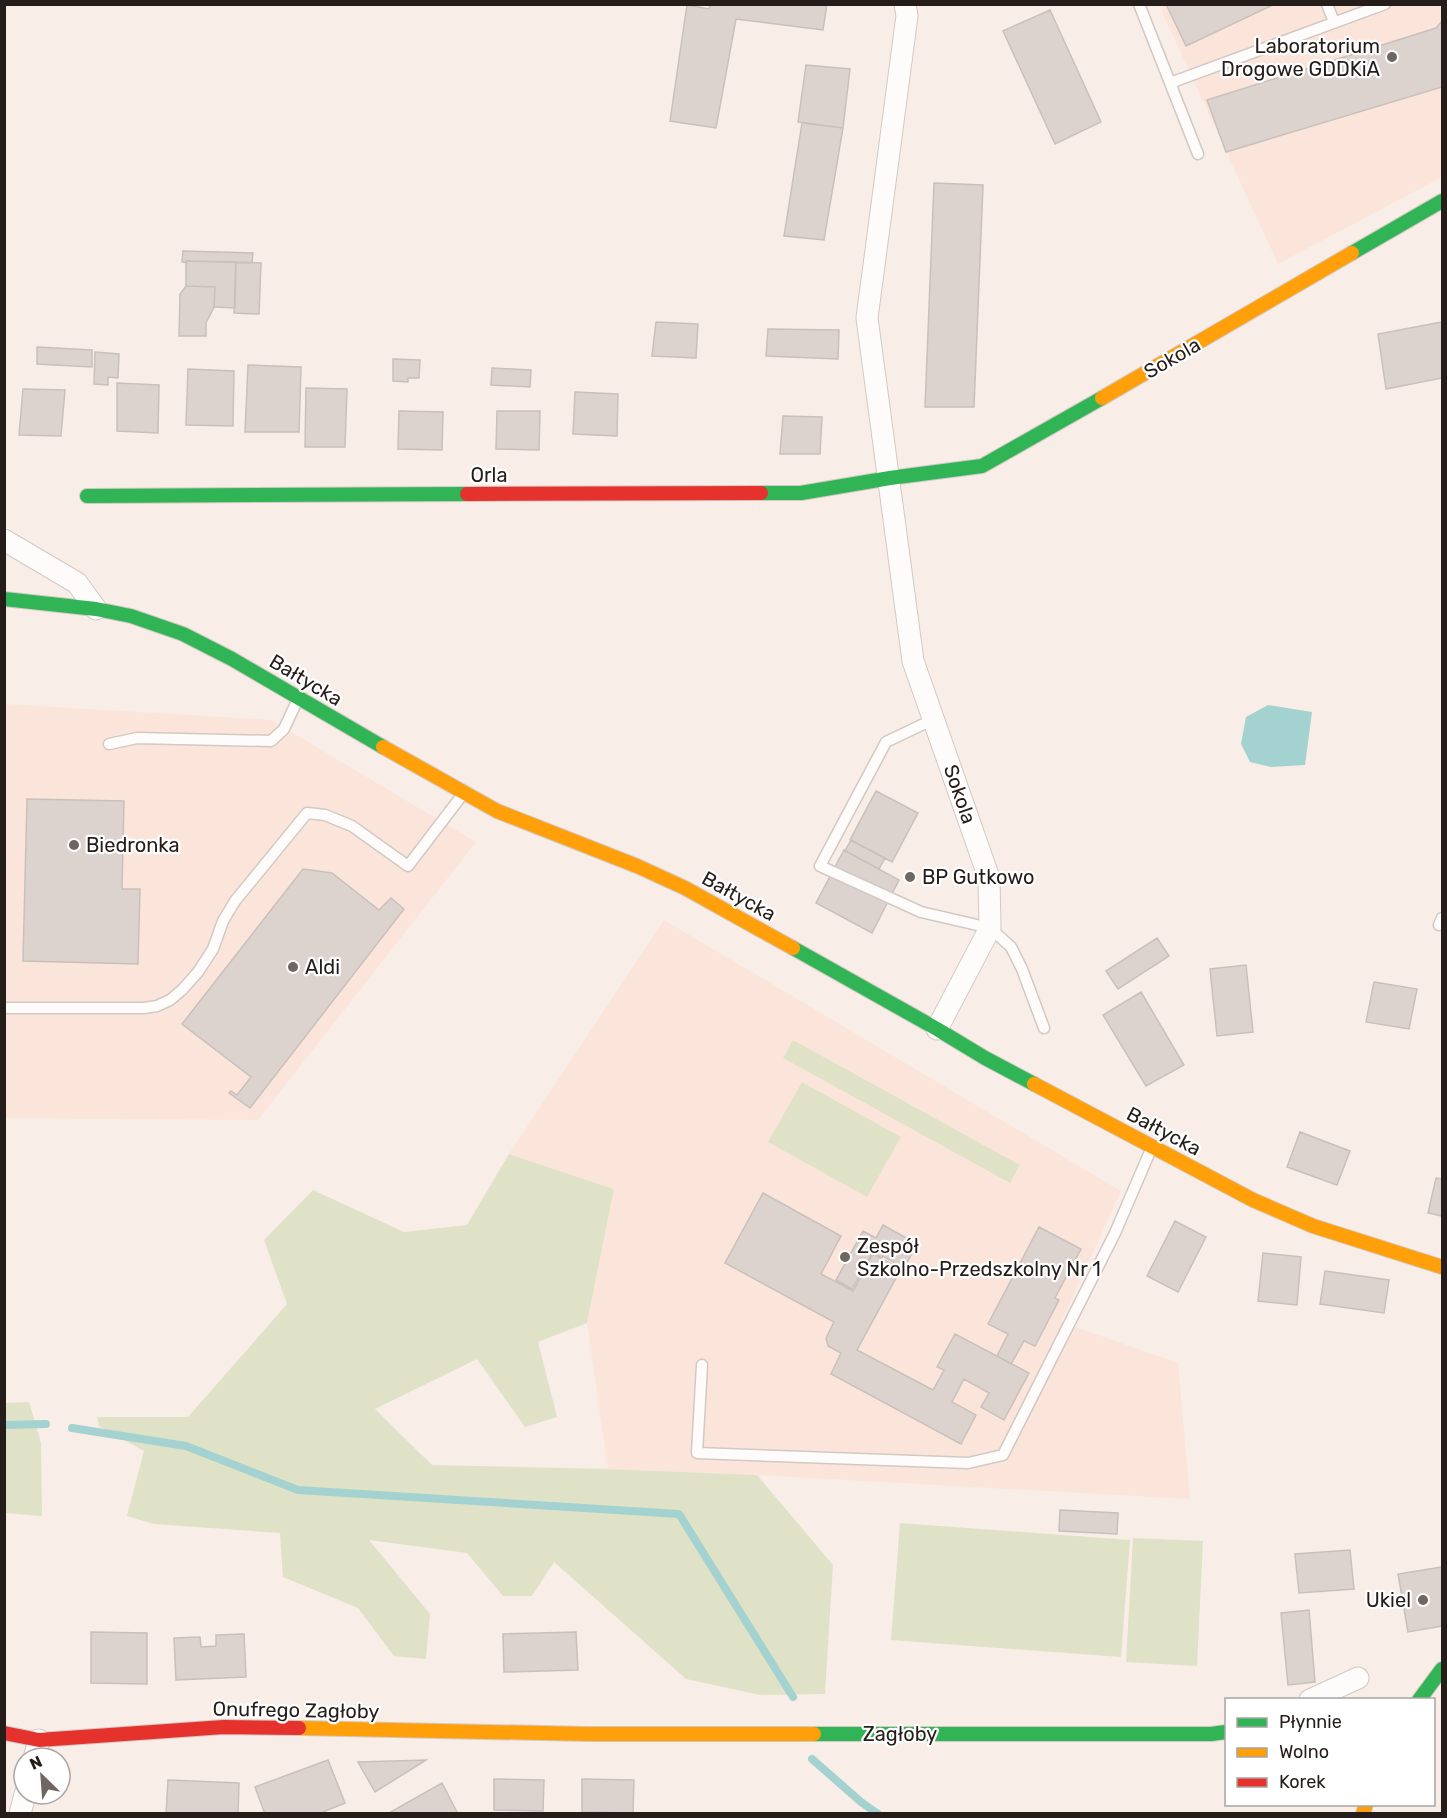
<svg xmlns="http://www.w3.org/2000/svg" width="1447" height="1818" viewBox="0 0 1447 1818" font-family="Rubik,sans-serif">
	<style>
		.built { fill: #fbe5da }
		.green { fill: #e0e2c8 }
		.water { fill: #a3d2d1 }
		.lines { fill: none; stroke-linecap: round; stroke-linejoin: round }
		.stream { stroke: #a3d2d1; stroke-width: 8 }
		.building { fill: #ddd3ce; stroke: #c9c0bb; stroke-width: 1.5 }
		.lane-casing { stroke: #d2c9c4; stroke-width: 13 }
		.street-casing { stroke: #d2c9c4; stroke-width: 23 }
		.fast-casing { stroke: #d2c9c4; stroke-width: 16 }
		.slow-casing { stroke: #d2c9c4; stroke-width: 16 }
		.jam-casing { stroke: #d2c9c4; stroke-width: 16 }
		.lane { stroke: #fefcfb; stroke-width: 10 }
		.street { stroke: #fefcfb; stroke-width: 21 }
		.fast { stroke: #30b455; stroke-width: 14 }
		.slow { stroke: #ff9f0a; stroke-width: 14 }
		.jam { stroke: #e5322d; stroke-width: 14 }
		.poi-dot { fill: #6f6661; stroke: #fff; stroke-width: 2 }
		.labels { text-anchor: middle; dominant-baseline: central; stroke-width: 4.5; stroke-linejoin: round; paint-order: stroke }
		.poi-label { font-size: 20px; fill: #251d19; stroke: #fff; text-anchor: start }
		.street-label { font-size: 20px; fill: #251d19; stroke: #fff }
	</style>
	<rect width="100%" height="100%" fill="#f8ede7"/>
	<!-- built -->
	<path class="built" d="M 1159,5 L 1442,5 L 1442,177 L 1278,264 Z
		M 4,704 L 271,720 L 476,842 L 258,1120 L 5,1118 Z
		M 664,920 L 1121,1191 L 1061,1322 L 1178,1363 L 1190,1499 L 757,1475 L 608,1469 L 587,1323 L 614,1189 L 509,1154 Z"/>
	<!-- green -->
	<path class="green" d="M 793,1040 L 1020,1165 L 1010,1183 L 783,1058 Z
		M 802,1082 L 901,1137 L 867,1197 L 768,1142 Z
		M 509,1154 L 614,1189 L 587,1323 L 538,1342 L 557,1417 L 525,1427 L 477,1359 L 375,1409 L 432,1465 L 608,1469 L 757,1475 L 833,1565 L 825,1694 L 760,1695 L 686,1679 L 554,1562 L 532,1596 L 503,1596 L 467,1553 L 369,1540 L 430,1614 L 426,1659 L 394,1656 L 358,1608 L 283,1577 L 280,1533 L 154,1524 L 127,1516 L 144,1451 L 99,1426 L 97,1417 L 188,1417 L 287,1304 L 264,1240 L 313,1190 L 404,1232 L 467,1225 Z
		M 29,1402 L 41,1443 L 42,1516 L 5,1513 L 5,1403 Z
		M 900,1523 L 1130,1540 L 1121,1657 L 891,1640 Z
		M 1133,1538 L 1203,1541 L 1197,1666 L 1126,1662 Z"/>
	<!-- water -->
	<path class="water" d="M 1268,705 L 1312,712 L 1305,765 L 1271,767 L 1250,762 L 1241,744 L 1246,717 Z"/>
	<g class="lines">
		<!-- stream -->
		<path class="stream" d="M 4,1425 L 46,1424
			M 72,1428 L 186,1446 L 298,1490 L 679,1514 L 793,1697
			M 812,1759 L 861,1802 L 878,1814"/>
	</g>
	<!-- building -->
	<path class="building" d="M 710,4 L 827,4 L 823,30 L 736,19 L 716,128 L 670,121 L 687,5 L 709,9 Z
		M 1166,4 L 1275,4 L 1186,46 Z
		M 1050,10 L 1101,122 L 1055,144 L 1003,31 Z
		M 1442,21 L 1442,87 L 1226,152 L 1207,100 L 1436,28 Z
		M 806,65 L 850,69 L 843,128 L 798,122 Z
		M 802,123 L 843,128 L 824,240 L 784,236 Z
		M 934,183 L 983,185 L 974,407 L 925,407 Z
		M 183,251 L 253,253 L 252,263 L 186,261 L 187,263 L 182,262 Z
		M 186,261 L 236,262 L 235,308 L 214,307 L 215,287 L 186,286 Z
		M 236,262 L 261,263 L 259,314 L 234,313 Z
		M 186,286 L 215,287 L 214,307 L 206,323 L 206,336 L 179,336 L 180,294 Z
		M 656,322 L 698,324 L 696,358 L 652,356 Z
		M 1442,322 L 1442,378 L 1386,389 L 1378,334 Z
		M 768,329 L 839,330 L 838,359 L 766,356 Z
		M 37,347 L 92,350 L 92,367 L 37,364 Z
		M 95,352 L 119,354 L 118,378 L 108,377 L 108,385 L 94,384 Z
		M 393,359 L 420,360 L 419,378 L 408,378 L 408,382 L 393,381 Z
		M 248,365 L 301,367 L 299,432 L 245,432 Z
		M 492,368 L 531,370 L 530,387 L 491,385 Z
		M 188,369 L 234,371 L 233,426 L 186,425 Z
		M 117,383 L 159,385 L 158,433 L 117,431 Z
		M 306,388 L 347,389 L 345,447 L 305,447 Z
		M 23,389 L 65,390 L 61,436 L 19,435 Z
		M 575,392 L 618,394 L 617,436 L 573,434 Z
		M 399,411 L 443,412 L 442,450 L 398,449 Z
		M 497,411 L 540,411 L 539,450 L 496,449 Z
		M 783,416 L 822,417 L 820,454 L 780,454 Z
		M 876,791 L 918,813 L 892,862 L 850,840 Z
		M 27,799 L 124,801 L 122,889 L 140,889 L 138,964 L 23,961 Z
		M 851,840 L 885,858 L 879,869 L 845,851 Z
		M 844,850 L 899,880 L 872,933 L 816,903 Z
		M 303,869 L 332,873 L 379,910 L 391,898 L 404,909 L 250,1108 L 229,1093 L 231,1091 L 237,1095 L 251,1077 L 182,1024 Z
		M 1157,938 L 1169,956 L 1118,989 L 1106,971 Z
		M 1246,965 L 1253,1032 L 1217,1036 L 1210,969 Z
		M 1374,982 L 1417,989 L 1409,1029 L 1366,1022 Z
		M 1141,992 L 1184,1065 L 1146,1086 L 1103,1015 Z
		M 1300,1132 L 1350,1151 L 1337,1185 L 1287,1167 Z
		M 1436,1178 L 1442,1179 L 1442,1216 L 1428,1213 Z
		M 763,1193 L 841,1236 L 821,1274 L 853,1291 L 873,1254 L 901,1269 L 857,1350 L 933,1390 L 944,1370 L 937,1367 L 955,1334 L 1029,1373 L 1004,1420 L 981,1407 L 989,1393 L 964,1379 L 952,1402 L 976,1415 L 961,1444 L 831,1374 L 841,1353 L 828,1346 L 826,1338 L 834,1322 L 725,1263 Z
		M 1175,1221 L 1206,1237 L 1178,1292 L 1147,1276 Z
		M 883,1225 L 917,1244 L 904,1268 L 883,1256 L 882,1258 L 872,1253 L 852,1289 L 836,1280 L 863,1231 L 876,1238 Z
		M 1039,1227 L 1081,1249 L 1055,1298 L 1059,1300 L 1035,1346 L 1024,1341 L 1011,1364 L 997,1356 L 1008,1334 L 988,1324 Z
		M 1263,1253 L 1301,1257 L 1297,1305 L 1258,1301 Z
		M 1325,1271 L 1389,1280 L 1384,1313 L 1320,1304 Z
		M 1060,1510 L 1118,1513 L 1117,1534 L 1059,1531 Z
		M 1350,1550 L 1354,1589 L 1299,1593 L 1295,1554 Z
		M 1442,1567 L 1442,1626 L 1408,1632 L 1398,1574 Z
		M 1309,1610 L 1315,1682 L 1288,1685 L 1281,1613 Z
		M 91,1632 L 147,1633 L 147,1684 L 91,1683 Z
		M 576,1632 L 578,1670 L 504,1672 L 503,1634 Z
		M 244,1634 L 246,1677 L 176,1680 L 174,1638 L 200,1637 L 201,1647 L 216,1646 L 216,1635 Z
		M 328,1760 L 345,1803 L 318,1814 L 265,1814 L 255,1787 Z
		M 426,1760 L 375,1792 L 358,1762 Z
		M 494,1779 L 544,1780 L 543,1811 L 494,1810 Z
		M 582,1779 L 634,1780 L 633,1813 L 582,1812 Z
		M 168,1780 L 239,1783 L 238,1814 L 166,1814 Z
		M 442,1783 L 458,1814 L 387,1814 Z"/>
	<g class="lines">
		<defs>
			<path id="lane" d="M 1139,4 L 1198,154
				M 1327,4 L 1334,22
				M 1170,83 L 1385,4
				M 934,719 L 886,742 L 820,866 L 921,912 L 990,928 L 1011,947 L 1022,969 L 1044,1028
				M 109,744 L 137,738 L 271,741 L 284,729 L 298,699
				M 1439,925 L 1442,918
				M 4,1008 L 144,1008 L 157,1006 L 170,1000 L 182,990 L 198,972 L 213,949 L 223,921 L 235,901 L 307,813 L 325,815 L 352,826 L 408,866 L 463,794
				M 702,1365 L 697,1453 L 968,1463 L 1003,1455 L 1115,1233 L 1152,1147"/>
			<path id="street" d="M 905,4 L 907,16 L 867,318 L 913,661 L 989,878 L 990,928 L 937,1029
				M 4,540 L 77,583 L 96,609
				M 1310,1700 L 1358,1678
				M 34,1758 L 39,1740
				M 20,1814 L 25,1794"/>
			<path id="fast" d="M 1352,253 L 1442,201
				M 761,493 L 801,493 L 890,478 L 982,466 L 1102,398
				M 87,496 L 467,494
				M 4,599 L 96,609 L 131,616 L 183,634 L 232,659 L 383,747
				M 793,948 L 937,1029 L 985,1058 L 1034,1084
				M 1419,1700 L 1442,1669
				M 814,1734 L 1211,1734 L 1226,1732"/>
			<path id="slow" d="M 1102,398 L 1352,253
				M 383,747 L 497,811 L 637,866 L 685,888 L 793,948
				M 1034,1084 L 1253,1200 L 1313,1226 L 1442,1267
				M 299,1728 L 588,1734 L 814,1734
				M 1363,1814 L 1366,1804"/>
			<path id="jam" d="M 467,494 L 761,493
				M 4,1733 L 39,1740 L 224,1727 L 299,1728"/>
		</defs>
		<!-- lane casing -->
		<use href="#lane" class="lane-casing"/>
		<!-- street casing -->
		<use href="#street" class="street-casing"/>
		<!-- fast casing -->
		<use href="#fast" class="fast-casing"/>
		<!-- slow casing -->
		<use href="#slow" class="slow-casing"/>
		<!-- jam casing -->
		<use href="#jam" class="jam-casing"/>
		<!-- lane -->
		<use href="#lane" class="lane"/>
		<!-- street -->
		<use href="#street" class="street"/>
		<!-- fast -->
		<use href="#fast" class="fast"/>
		<!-- slow -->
		<use href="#slow" class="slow"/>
		<!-- jam -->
		<use href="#jam" class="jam"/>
	</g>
	<!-- markers -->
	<g class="poi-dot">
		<circle cx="1392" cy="57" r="6"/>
		<circle cx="74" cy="845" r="6"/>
		<circle cx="910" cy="877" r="6"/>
		<circle cx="293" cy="967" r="6"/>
		<circle cx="845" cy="1257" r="6"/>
		<circle cx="1423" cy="1600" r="6"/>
	</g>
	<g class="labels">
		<!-- poi labels -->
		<g class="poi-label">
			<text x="1380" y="46" text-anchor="end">Laboratorium<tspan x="1380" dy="23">Drogowe GDDKiA</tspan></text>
			<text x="86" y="845">Biedronka</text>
			<text x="922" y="877">BP Gutkowo</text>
			<text x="305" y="967">Aldi</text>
			<text x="857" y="1246">Zespół<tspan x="857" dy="23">Szkolno-Przedszkolny Nr 1</tspan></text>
			<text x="1411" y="1600" text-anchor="end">Ukiel</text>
		</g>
		<!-- street labels -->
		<g class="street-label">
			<text transform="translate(1172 358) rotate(-30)">Sokola</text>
			<text x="489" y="475">Orla</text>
			<text transform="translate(306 680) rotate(31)">Bałtycka</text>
			<text transform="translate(960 794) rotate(71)">Sokola</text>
			<text transform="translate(739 896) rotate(29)">Bałtycka</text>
			<text transform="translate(1164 1131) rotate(28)">Bałtycka</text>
			<text transform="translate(296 1710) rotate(1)">Onufrego Zagłoby</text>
			<text x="900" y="1734">Zagłoby</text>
		</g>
	</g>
	<!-- border -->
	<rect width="1447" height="1818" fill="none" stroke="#251d19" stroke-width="12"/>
	<!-- legend -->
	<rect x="1225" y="1698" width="210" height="108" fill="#ffffff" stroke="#a8a5a3" stroke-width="1.5"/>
	<rect x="1237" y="1718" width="30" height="9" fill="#30b455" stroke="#a8a5a3" stroke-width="1.5"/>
	<text x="1279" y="1728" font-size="18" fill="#251d19">Płynnie</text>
	<rect x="1237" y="1748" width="30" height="9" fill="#ff9f0a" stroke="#a8a5a3" stroke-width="1.5"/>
	<text x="1279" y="1758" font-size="18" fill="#251d19">Wolno</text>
	<rect x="1237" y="1778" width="30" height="9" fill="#e5322d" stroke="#a8a5a3" stroke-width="1.5"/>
	<text x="1279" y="1788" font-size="18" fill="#251d19">Korek</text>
	<!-- north arrow -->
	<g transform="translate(42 1776) rotate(335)"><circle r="28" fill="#ffffff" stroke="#a8a5a3" stroke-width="1.5"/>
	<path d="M0-4.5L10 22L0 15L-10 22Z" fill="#6f6661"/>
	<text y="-9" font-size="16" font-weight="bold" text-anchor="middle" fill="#251d19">N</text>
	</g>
</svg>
